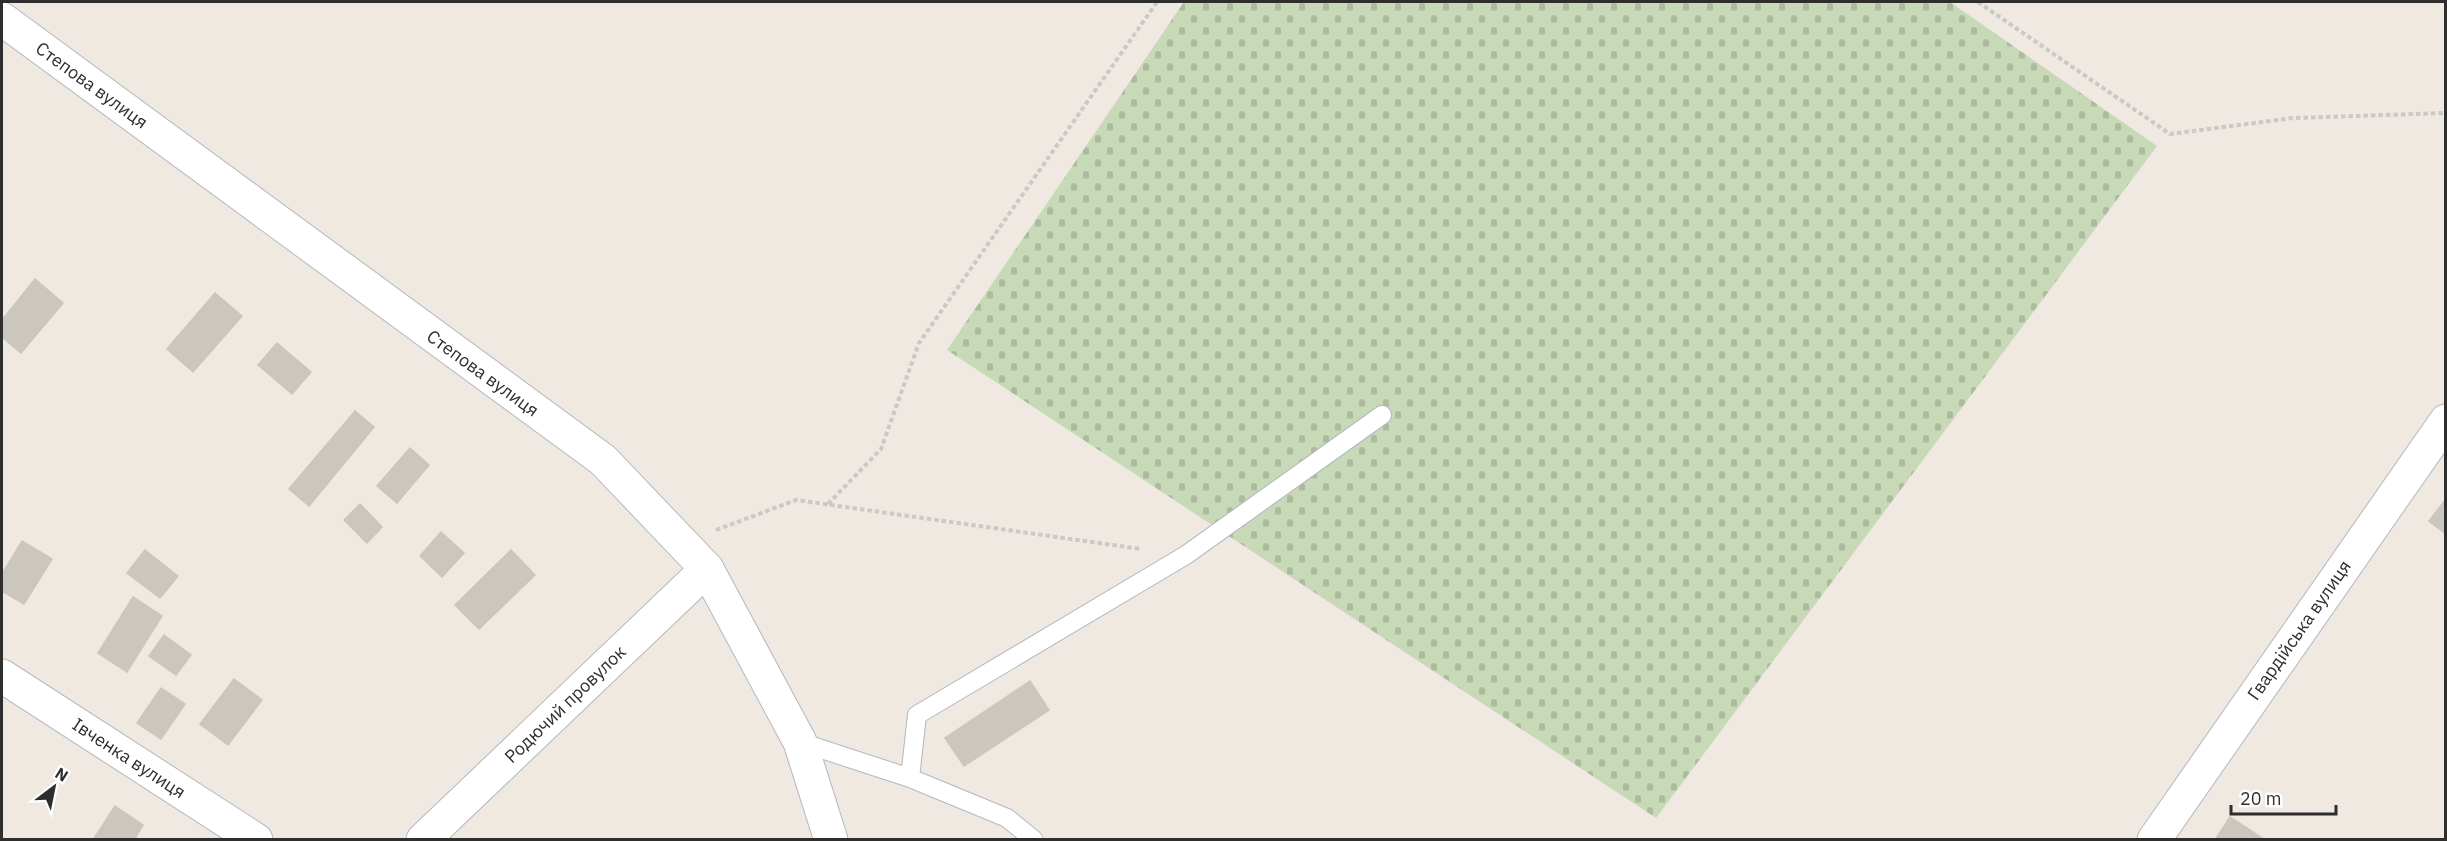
<svg xmlns="http://www.w3.org/2000/svg" width="2447" height="841" viewBox="0 0 2447 841" font-family="'IBM Plex Sans',sans-serif">
	<style>
		.cemetery { fill: url(#cemetery-stones) }
		.building { fill: #cbc7bf; stroke: #cbc5ba; stroke-width: 1.5 }
		.lines { fill: none; stroke-linecap: round; stroke-linejoin: round }
		.lane-casing { stroke: #b4b7c1; stroke-width: 20 }
		.street-casing { stroke: #b4b7c1; stroke-width: 35 }
		.secondary-casing { stroke: #b4b7c1; stroke-width: 35 }
		.path { stroke: #c9c9c9; stroke-width: 4; stroke-dasharray: 4.5 3; stroke-linecap: butt }
		.lane { stroke: #fff; stroke-width: 18 }
		.street { stroke: #fff; stroke-width: 33 }
		.secondary { stroke: #fff; stroke-width: 33 }
		.labels { text-anchor: middle; dominant-baseline: central; stroke-width: 5; stroke-linejoin: round; paint-order: stroke }
		.street-label { font-size: 18px; fill: #2e2e2e; stroke: #fff }
	</style>
	<defs>
		<pattern id="cemetery-stones" width="16" height="16" patternUnits="userSpaceOnUse" patternTransform="scale(1.5)"><rect width="16" height="16" fill="#c8d9b8"/><path d="M2 7V4a2 2 0 0 1 4 0v3zM10 15v-3a2 2 0 0 1 4 0v3z" fill="#acbb9e"/></pattern>
	</defs>
	<rect width="100%" height="100%" fill="#efe9e1"/>
	<!-- cemetery -->
	<path class="cemetery" d="M 1184,2 L 1950,2 L 2157,146 L 1656,818 L 947,350 Z"/>
	<!-- building -->
	<path class="building" d="M 35,279 L 63,303 L 21,353 L 2,337 L 2,320 Z
		M 215,293 L 242,316 L 193,372 L 167,349 Z
		M 277,343 L 311,372 L 292,394 L 258,365 Z
		M 355,411 L 374,427 L 309,506 L 289,489 Z
		M 410,448 L 429,465 L 397,503 L 377,486 Z
		M 2446,499 L 2446,534 L 2429,521 Z
		M 360,504 L 382,527 L 367,543 L 344,520 Z
		M 441,532 L 464,553 L 442,577 L 420,556 Z
		M 22,541 L 52,559 L 24,604 L 2,591 L 2,574 Z
		M 145,550 L 178,576 L 160,598 L 127,573 Z
		M 511,550 L 535,575 L 479,629 L 455,605 Z
		M 133,597 L 162,616 L 127,672 L 98,653 Z
		M 164,635 L 191,655 L 176,675 L 149,656 Z
		M 234,679 L 262,700 L 228,745 L 200,724 Z
		M 1030,681 L 1049,710 L 964,766 L 945,738 Z
		M 161,688 L 185,704 L 161,739 L 137,723 Z
		M 115,806 L 143,825 L 134,840 L 93,840 Z
		M 2230,817 L 2265,840 L 2215,840 Z"/>
	<g class="lines">
		<defs>
			<path id="lane" d="M 800,742 L 910,778 L 1007,818 L 1034,840
				M 910,778 L 917,715 L 1186,555 L 1382,415"/>
			<path id="street" d="M 2,676 L 256,840
				M 423,840 L 707,569
				M 2154,840 L 2446,421"/>
			<path id="secondary" d="M 2,19 L 603,460 L 707,569 L 800,742 L 831,840"/>
		</defs>
		<!-- lane casing -->
		<use href="#lane" class="lane-casing"/>
		<!-- street casing -->
		<use href="#street" class="street-casing"/>
		<!-- secondary casing -->
		<use href="#secondary" class="secondary-casing"/>
		<!-- path -->
		<path class="path" d="M 1978,2 L 2170,134 L 2293,118 L 2446,113
			M 828,504 L 881,449 L 919,343 L 1157,2
			M 716,530 L 796,500 L 1141,549"/>
		<!-- lane -->
		<use href="#lane" class="lane"/>
		<!-- street -->
		<use href="#street" class="street"/>
		<!-- secondary -->
		<use href="#secondary" class="secondary"/>
	</g>
	<g class="labels">
		<!-- street labels -->
		<g class="street-label">
			<text transform="translate(92 85) rotate(36)">Степова вулиця</text>
			<text transform="translate(483 373) rotate(36)">Степова вулиця</text>
			<text transform="translate(2299 630) rotate(-55)">Гвардійська вулиця</text>
			<text transform="translate(565 704) rotate(-44)">Родючий провулок</text>
			<text transform="translate(129 758) rotate(33)">Івченка вулиця</text>
		</g>
	</g>
	<!-- border -->
	<rect width="2447" height="841" fill="none" stroke="#2e2e2e" stroke-width="6"/>
	<!-- north arrow -->
	<g transform="translate(54 787) rotate(32)" stroke="#ffffff" stroke-width="4.5" paint-order="stroke">
	<path d="M0-4.5L10 22L0 15L-10 22Z" fill="#2e2e2e"/>
	<text y="-9" font-size="16" font-weight="bold" text-anchor="middle" fill="#2e2e2e">N</text>
	</g>
	<!-- scale -->
	<path d="M2231 805v9h105v-9" fill="none" stroke="#2e2e2e" stroke-width="3"/>
	<text x="2240" y="805" font-size="18" fill="#2e2e2e" stroke="#ffffff" stroke-width="4.5" paint-order="stroke">20 m</text>
</svg>
